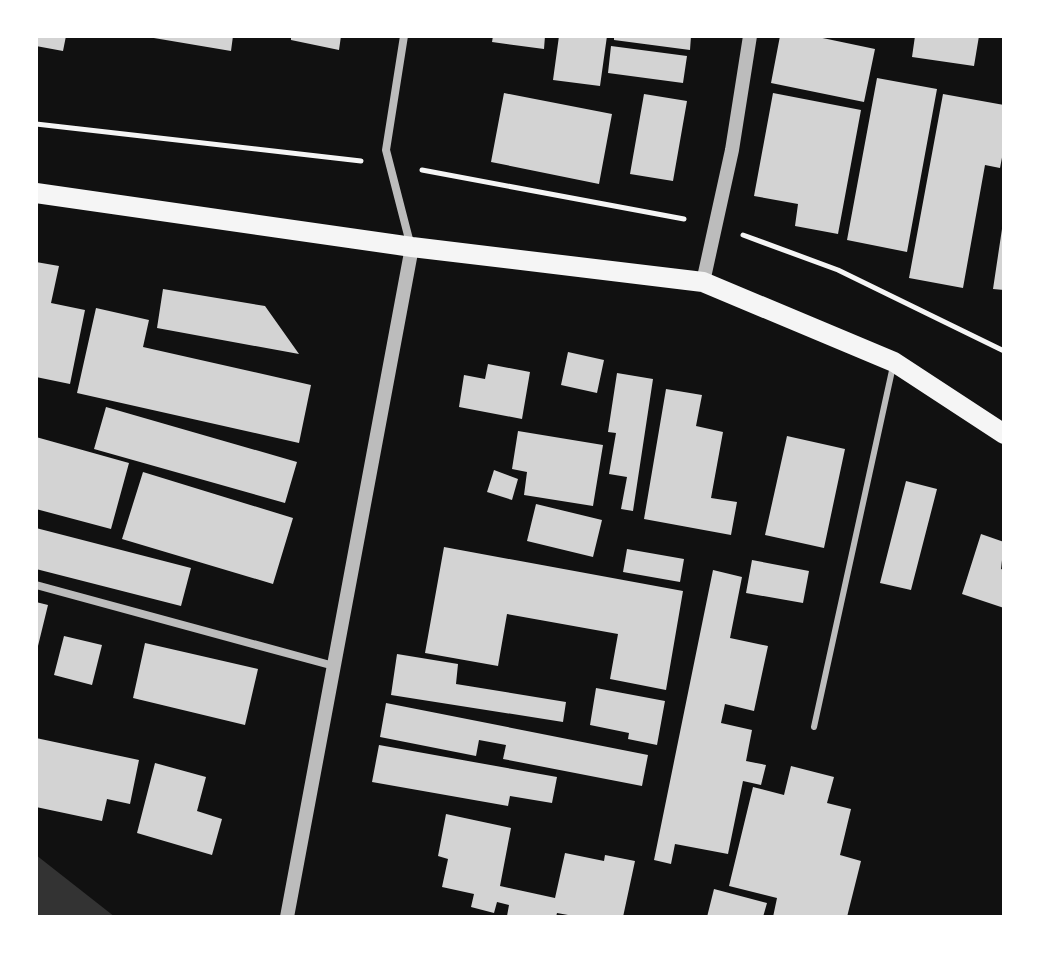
<svg xmlns="http://www.w3.org/2000/svg" width="1040" height="953" viewBox="0 0 1040 953" font-family="'Titillium Web',sans-serif">
	<style>
		.water { fill: #333 }
		.building { fill: #d3d3d3 }
		.lines { fill: none; stroke-linecap: round; stroke-linejoin: round }
		.path { stroke: #f5f5f5; stroke-width: 5 }
		.service { stroke: #bcbcbc; stroke-width: 6 }
		.minor { stroke: #bcbcbc; stroke-width: 8 }
		.tertiary { stroke: #bcbcbc; stroke-width: 14 }
		.primary { stroke: #f5f5f5; stroke-width: 20 }
	</style>
	<rect width="100%" height="100%" fill="#111"/>
	<!-- water -->
	<path class="water" d="M 36,855 L 115,917 L 36,917 Z"/>
	<!-- building -->
	<path class="building" d="M 36,36 L 66,36 L 63,51 L 36,46 Z
		M 142,36 L 233,36 L 231,51 Z
		M 291,36 L 341,36 L 339,50 L 291,40 Z
		M 493,36 L 545,36 L 544,49 L 492,42 Z
		M 559,36 L 607,36 L 600,86 L 553,80 Z
		M 614,36 L 691,36 L 690,50 L 614,40 Z
		M 780,36 L 813,36 L 875,49 L 864,102 L 771,83 Z
		M 915,36 L 979,36 L 974,66 L 912,57 Z
		M 611,46 L 687,56 L 683,83 L 608,73 Z
		M 877,78 L 937,89 L 907,252 L 847,240 Z
		M 504,93 L 612,114 L 599,184 L 491,162 Z
		M 773,93 L 861,110 L 838,234 L 795,226 L 798,204 L 754,196 Z
		M 644,94 L 687,101 L 673,181 L 630,174 Z
		M 943,94 L 1004,105 L 1004,147 L 1000,168 L 985,165 L 963,288 L 909,278 Z
		M 1002,229 L 1004,229 L 1004,290 L 993,289 Z
		M 36,262 L 59,266 L 51,303 L 85,310 L 70,384 L 36,377 Z
		M 163,289 L 265,306 L 299,354 L 157,328 Z
		M 96,308 L 149,320 L 143,347 L 311,385 L 299,443 L 77,393 Z
		M 568,352 L 604,360 L 597,393 L 561,385 Z
		M 488,364 L 530,372 L 522,419 L 459,407 L 464,375 L 485,379 Z
		M 617,373 L 653,379 L 633,511 L 621,509 L 627,477 L 609,474 L 616,433 L 608,432 Z
		M 666,389 L 702,395 L 696,426 L 723,432 L 711,498 L 737,502 L 731,535 L 644,519 Z
		M 106,407 L 297,462 L 285,503 L 94,449 Z
		M 518,431 L 603,445 L 593,506 L 524,495 L 527,472 L 512,469 Z
		M 787,436 L 845,449 L 824,548 L 765,535 Z
		M 36,437 L 129,463 L 111,529 L 36,509 Z
		M 494,470 L 518,479 L 512,500 L 487,492 Z
		M 143,472 L 293,518 L 273,584 L 122,539 Z
		M 906,481 L 937,489 L 911,590 L 880,583 Z
		M 536,504 L 602,520 L 593,557 L 527,541 Z
		M 36,528 L 191,568 L 181,606 L 36,569 Z
		M 981,534 L 1004,542 L 1001,569 L 1004,570 L 1004,608 L 962,594 Z
		M 444,547 L 683,591 L 666,690 L 610,679 L 618,634 L 507,614 L 498,666 L 425,653 Z
		M 627,549 L 684,559 L 680,582 L 623,572 Z
		M 752,560 L 809,571 L 803,603 L 746,593 Z
		M 713,570 L 742,577 L 730,638 L 768,646 L 754,711 L 725,704 L 721,723 L 752,730 L 746,761 L 766,765 L 761,785 L 743,781 L 728,854 L 675,844 L 671,864 L 654,860 Z
		M 36,602 L 48,605 L 37,650 L 36,650 Z
		M 64,636 L 102,645 L 92,685 L 54,675 Z
		M 145,643 L 258,669 L 245,725 L 133,698 Z
		M 397,654 L 458,664 L 456,684 L 566,702 L 563,722 L 391,695 Z
		M 596,688 L 665,701 L 657,745 L 628,739 L 629,733 L 590,725 Z
		M 386,703 L 648,755 L 642,786 L 503,759 L 506,745 L 479,740 L 476,756 L 380,737 Z
		M 36,738 L 139,760 L 130,804 L 107,799 L 102,821 L 36,807 Z
		M 379,745 L 557,777 L 552,803 L 510,796 L 508,806 L 372,782 Z
		M 155,763 L 206,777 L 197,811 L 222,819 L 212,855 L 137,833 Z
		M 791,766 L 834,777 L 827,803 L 851,809 L 840,855 L 861,861 L 847,917 L 773,917 L 777,898 L 729,886 L 753,787 L 784,795 Z
		M 446,814 L 511,828 L 500,886 L 555,898 L 565,853 L 604,861 L 605,855 L 635,861 L 623,917 L 579,917 L 557,913 L 556,917 L 510,917 L 507,916 L 509,905 L 497,902 L 494,913 L 471,907 L 474,894 L 442,887 L 448,859 L 438,856 Z
		M 714,889 L 767,903 L 763,917 L 707,917 Z"/>
	<g class="lines">
		<!-- path -->
		<path class="path" d="M 36,124 L 361,161
			M 422,170 L 684,219
			M 743,235 L 838,270 L 1004,351"/>
		<!-- service -->
		<path class="service" d="M 814,727 L 893,366"/>
		<!-- minor -->
		<path class="minor" d="M 404,36 L 386,150 L 411,247
			M 36,585 L 334,666"/>
		<!-- tertiary -->
		<path class="tertiary" d="M 703,282 L 732,150 L 750,36
			M 287,917 L 412,247"/>
		<!-- primary -->
		<path class="primary" d="M 36,193 L 412,247 L 703,282 L 894,362 L 1004,434"/>
	</g>
	<!-- border -->
	<rect width="1040" height="953" fill="none" stroke="#ffffff" stroke-width="76"/>
</svg>
